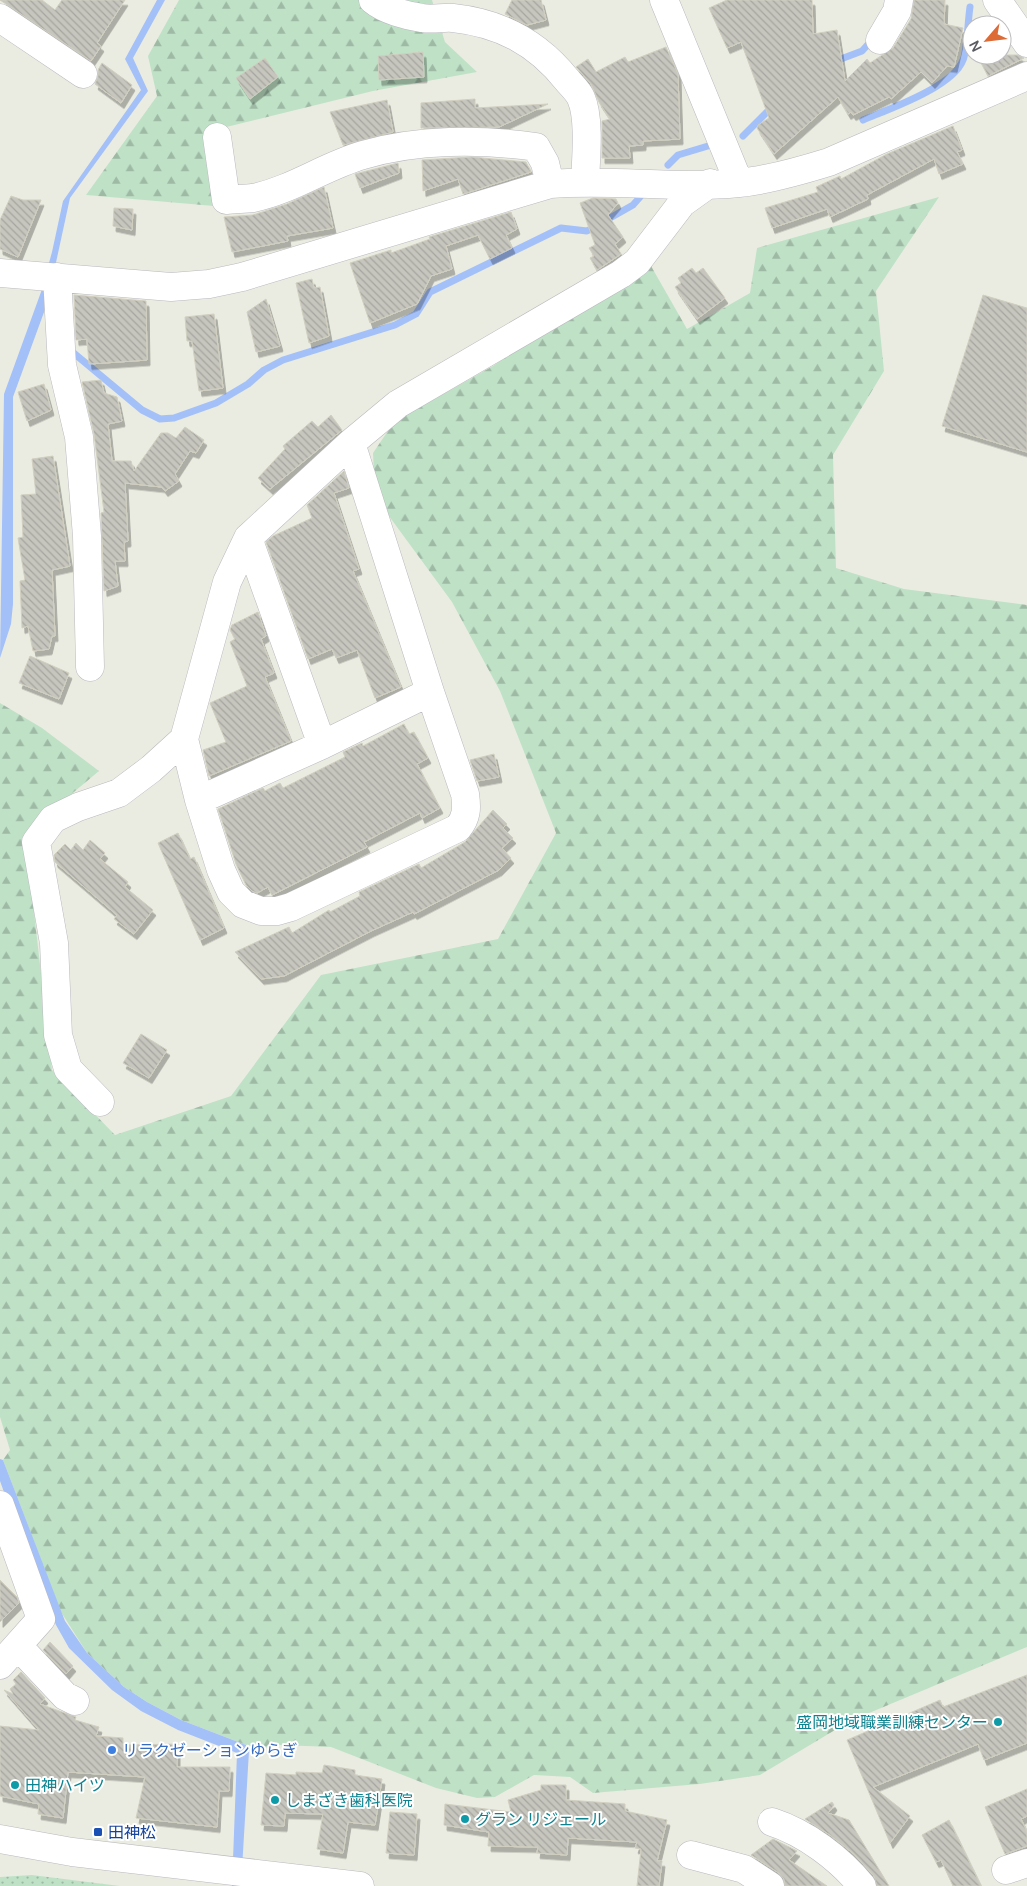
<svg xmlns="http://www.w3.org/2000/svg" width="1027" height="1886" viewBox="0 0 1027 1886" font-family="Manrope,'Noto Sans JP',sans-serif">
	<style>
		.grass { fill: url(#grass-dots) }
		.forest { fill: url(#forest-firs) }
		.water { fill: #a4c0f9 }
		.lines { fill: none; stroke-linecap: round; stroke-linejoin: round }
		.stream { stroke: #a4c0f9; stroke-width: 7 }
		.building { fill: url(#building-back-hatch); stroke: #d0cfc0; filter: url(#shadow) }
		.minor-casing { stroke: #b9b9bf; stroke-width: 29 }
		.minor { stroke: #fff; stroke-width: 28 }
		.culture-dot { fill: #0f9aa8; stroke: #fff; stroke-width: 2 }
		.shop-dot { fill: #3f7fe0; stroke: #fff; stroke-width: 2 }
		.transit-dot { fill: #1a4fb4; stroke: #fff; stroke-width: 2 }
		.labels { text-anchor: middle; dominant-baseline: central; stroke-width: 4; stroke-linejoin: round; paint-order: stroke }
		.culture-label { font-size: 16px; fill: #0d838f; stroke: #fff; text-anchor: start }
		.shop-label { font-size: 16px; fill: #366cbe; stroke: #fff; text-anchor: start }
		.transit-label { font-size: 16px; fill: #164399; stroke: #fff; text-anchor: start }
	</style>
	<defs>
		<pattern id="grass-dots" width="8" height="8" patternUnits="userSpaceOnUse" patternTransform="scale(1.25)"><rect width="8" height="8" fill="#bfe2c7"/><path d="M2 2h.1M6 6h.1" fill="none" stroke="#9ebaa5" stroke-width="1.8" stroke-linecap="round"/></pattern>
		<pattern id="forest-firs" width="22" height="20" patternUnits="userSpaceOnUse" patternTransform="scale(1.25)"><rect width="22" height="20" fill="#bfe2c7"/><path d="M5 1l3.5 6h-7zM16 11l3.5 6h-7z" fill="#9ebaa5"/></pattern>
		<pattern id="building-back-hatch" width="6" height="6" patternUnits="userSpaceOnUse" patternTransform="scale(1.25)"><rect width="6" height="6" fill="#c7c6be"/><path d="M-1 5l2 2M0 0l6 6M5-1l2 2" fill="none" stroke="#a5a49e"/></pattern>
		<filter id="shadow"><feDropShadow dx="3" dy="5.5" stdDeviation="0" flood-color="#0004"/></filter>
	</defs>
	<rect width="100%" height="100%" fill="#ebece1"/>
	<!-- grass -->
	<path class="grass" d="M 32,1875 L 120,1886 L 0,1886 L 0,1877 Z"/>
	<!-- forest -->
	<path class="forest" d="M 179,0 L 432,0 L 445,42 L 477,72 L 373,91 L 206,132 L 214,206 L 86,195 L 157,96 L 148,56 Z
		M 939,197 L 876,291 L 884,371 L 833,455 L 836,568 L 904,589 L 1027,605 L 1027,1647 L 850,1721 L 760,1775 L 700,1784 L 593,1793 L 570,1777 L 534,1775 L 495,1797 L 477,1798 L 436,1788 L 331,1747 L 280,1745 L 249,1751 L 246,1745 L 181,1720 L 147,1702 L 124,1687 L 87,1653 L 61,1612 L 3,1460 L 10,1450 L 0,1417 L 0,703 L 42,728 L 99,771 L 25,833 L 52,1070 L 115,1135 L 231,1096 L 321,975 L 498,939 L 556,833 L 500,691 L 452,602 L 375,497 L 373,453 L 394,422 L 493,366 L 554,323 L 651,266 L 687,329 L 750,293 L 757,248 Z"/>
	<!-- water -->
	<path class="water" d="M 157,0 L 165,0 L 133,58 L 148,91 L 70,198 L 47,304 L 13,397 L 13,604 L 11,624 L 0,658 L 4,394 L 41,292 L 52,252 L 63,201 L 141,90 L 125,59 Z
		M 0,1459 L 3,1460 L 65,1621 L 87,1653 L 124,1687 L 147,1702 L 181,1720 L 246,1745 L 249,1751 L 241,1886 L 232,1886 L 237,1753 L 178,1730 L 141,1711 L 112,1690 L 69,1648 L 56,1625 L 32,1570 L 0,1481 Z"/>
	<g class="lines">
		<!-- stream -->
		<path class="stream" d="M 833,62 L 862,51 L 872,40
			M 863,120 C 889,109 953,87 963,60 C 967,52 968,19 970,7
			M 743,136 L 773,106
			M 668,165 L 678,155 L 708,146
			M 70,350 L 142,410 L 160,419 L 174,418 L 216,403 L 248,384 L 264,370 L 283,360 L 395,325 L 416,314 L 430,292 L 561,228 L 587,231 L 633,205 L 640,197"/>
	</g>
	<!-- building -->
	<path class="building" d="M 0,0 L 42,0 L 55,10 L 62,0 L 125,0 L 97,43 L 101,46 L 91,61 Z
		M 512,0 L 541,0 L 546,20 L 527,25 L 505,14 Z
		M 727,0 L 812,0 L 813,34 L 837,30 L 845,81 L 867,59 L 870,63 L 893,48 L 911,19 L 914,0 L 945,0 L 944,24 L 963,28 L 954,67 L 947,66 L 932,83 L 921,72 L 891,99 L 889,97 L 853,115 L 851,112 L 848,114 L 838,97 L 774,154 L 757,128 L 758,125 L 769,118 L 741,42 L 727,48 L 709,8 Z
		M 666,47 L 678,74 L 680,139 L 643,141 L 643,145 L 629,146 L 630,158 L 602,158 L 602,121 L 610,119 L 599,102 L 591,84 L 576,67 L 588,59 L 596,72 L 625,57 L 628,62 Z
		M 423,52 L 424,77 L 379,80 L 378,56 Z
		M 977,55 L 1018,55 L 1024,58 L 988,76 Z
		M 265,58 L 278,77 L 250,99 L 236,78 Z
		M 102,63 L 132,85 L 121,103 L 95,84 L 98,76 L 98,70 Z
		M 475,99 L 475,108 L 548,104 L 499,127 L 421,128 L 421,103 Z
		M 387,100 L 393,132 L 343,145 L 330,112 Z
		M 953,126 L 962,150 L 957,152 L 963,164 L 939,174 L 934,159 L 867,195 L 868,199 L 830,217 L 827,209 L 772,228 L 765,208 L 818,192 L 816,187 L 840,176 L 841,179 L 887,154 Z
		M 471,157 L 526,162 L 531,172 L 463,194 L 458,179 L 423,191 L 422,160 Z
		M 398,163 L 399,173 L 360,188 L 355,174 Z
		M 324,187 L 333,228 L 287,236 L 288,241 L 232,252 L 224,217 L 253,215 L 287,204 Z
		M 11,196 L 23,200 L 41,200 L 18,257 L 0,249 L 0,220 Z
		M 593,198 L 616,199 L 618,203 L 608,215 L 623,237 L 615,244 L 621,254 L 597,270 L 590,258 L 594,256 L 589,248 L 595,245 L 580,203 Z
		M 114,208 L 133,209 L 132,230 L 113,226 Z
		M 511,212 L 517,229 L 506,235 L 512,248 L 490,259 L 478,235 L 446,246 L 452,269 L 431,276 L 417,304 L 370,323 L 350,263 L 391,250 L 391,253 L 430,239 L 429,237 Z
		M 692,268 L 696,273 L 703,268 L 725,298 L 697,319 L 675,287 L 681,283 L 678,278 Z
		M 312,279 L 314,288 L 320,287 L 329,336 L 309,343 L 296,283 Z
		M 74,295 L 146,301 L 147,360 L 89,364 L 87,339 L 76,340 Z
		M 983,295 L 1027,308 L 1027,452 L 942,426 Z
		M 266,299 L 280,346 L 256,352 L 247,312 Z
		M 214,314 L 223,388 L 199,391 L 192,341 L 187,341 L 185,317 Z
		M 101,380 L 104,393 L 117,397 L 122,421 L 108,424 L 112,461 L 131,461 L 134,471 L 161,433 L 168,433 L 176,438 L 185,427 L 204,440 L 196,453 L 190,451 L 175,474 L 179,481 L 165,491 L 162,487 L 125,483 L 128,541 L 124,542 L 125,561 L 115,561 L 118,586 L 104,591 L 101,513 L 104,512 L 94,434 L 82,382 Z
		M 44,384 L 51,410 L 27,421 L 18,392 Z
		M 331,415 L 342,430 L 270,489 L 258,478 L 285,449 L 283,446 L 312,421 L 318,427 Z
		M 53,456 L 70,566 L 52,570 L 55,636 L 52,636 L 49,649 L 33,651 L 28,626 L 22,628 L 20,581 L 25,580 L 18,538 L 23,537 L 21,495 L 36,494 L 32,459 Z
		M 344,471 L 349,488 L 334,493 L 359,569 L 353,571 L 401,687 L 375,698 L 357,650 L 336,658 L 332,649 L 308,659 L 266,542 L 273,536 L 312,518 L 307,505 Z
		M 258,612 L 266,636 L 261,639 L 274,673 L 265,677 L 291,741 L 209,776 L 203,750 L 226,742 L 210,703 L 247,686 L 230,642 L 235,639 L 230,630 L 232,625 Z
		M 30,656 L 69,673 L 59,699 L 19,683 Z
		M 404,724 L 409,734 L 414,732 L 428,758 L 417,764 L 440,808 L 422,818 L 420,813 L 364,842 L 367,847 L 272,895 L 268,887 L 257,893 L 252,891 L 246,885 L 236,864 L 218,809 L 263,788 L 265,791 L 280,783 L 283,788 L 345,757 L 343,752 L 362,743 L 363,746 Z
		M 494,754 L 499,777 L 477,781 L 470,760 Z
		M 493,810 L 507,824 L 503,828 L 513,838 L 502,848 L 511,858 L 499,870 L 414,914 L 413,912 L 371,931 L 284,976 L 261,979 L 235,952 L 289,927 L 292,933 L 329,910 L 330,912 L 360,896 L 359,892 L 419,864 L 421,868 L 465,842 Z
		M 178,833 L 190,859 L 194,857 L 224,928 L 200,940 L 158,843 Z
		M 90,840 L 105,853 L 100,859 L 128,882 L 125,887 L 153,910 L 134,934 L 114,919 L 117,915 L 55,862 L 54,855 L 65,844 L 71,850 L 76,843 L 83,850 Z
		M 141,1034 L 167,1050 L 149,1078 L 123,1063 Z
		M 0,1580 L 17,1597 L 19,1603 L 0,1622 Z
		M 50,1642 L 73,1666 L 66,1674 L 43,1650 Z
		M 21,1672 L 45,1698 L 40,1704 L 76,1717 L 75,1720 L 99,1727 L 96,1736 L 123,1738 L 123,1745 L 177,1744 L 177,1767 L 230,1767 L 229,1791 L 219,1791 L 217,1827 L 136,1818 L 145,1777 L 68,1772 L 63,1818 L 38,1814 L 39,1804 L 0,1796 L 0,1726 L 39,1730 L 4,1690 L 13,1694 L 10,1689 L 16,1684 L 13,1680 Z
		M 1027,1675 L 1027,1743 L 984,1760 L 978,1744 L 873,1787 L 910,1816 L 890,1843 L 847,1740 L 940,1700 L 943,1707 Z
		M 324,1765 L 355,1770 L 355,1775 L 382,1779 L 375,1825 L 348,1822 L 343,1853 L 317,1849 L 323,1814 L 285,1813 L 284,1826 L 261,1825 L 266,1773 L 296,1775 L 296,1772 L 322,1773 Z
		M 541,1785 L 566,1785 L 566,1800 L 625,1804 L 625,1811 L 667,1820 L 657,1861 L 662,1861 L 659,1886 L 637,1886 L 641,1849 L 635,1848 L 637,1842 L 568,1838 L 567,1855 L 537,1853 L 538,1847 L 488,1846 L 489,1832 L 444,1825 L 445,1804 L 511,1812 L 508,1800 L 541,1790 Z
		M 1027,1789 L 1027,1816 L 1021,1819 L 1027,1832 L 1027,1846 L 1005,1854 L 985,1807 Z
		M 832,1802 L 834,1805 L 828,1813 L 849,1820 L 889,1886 L 877,1886 L 874,1876 L 854,1854 L 830,1835 L 805,1819 Z
		M 390,1812 L 417,1814 L 414,1855 L 386,1853 Z
		M 949,1820 L 981,1886 L 953,1886 L 941,1860 L 936,1862 L 922,1835 Z
		M 773,1839 L 797,1851 L 789,1860 L 827,1886 L 785,1886 L 784,1879 L 779,1873 L 751,1855 Z"/>
	<g class="lines">
		<defs>
			<path id="minor" d="M 373,0 C 385,10 407,16 422,18 C 433,20 443,17 453,18 C 500,23 537,42 567,80 C 571,85 578,91 581,98 C 590,118 586,159 585,181
				M 664,0 L 739,183
				M 997,0 L 1027,43
				M 0,18 L 83,74
				M 880,40 L 897,11 L 899,0
				M 217,137 L 226,200 C 235,199 244,199 253,198 C 292,190 325,166 363,155 C 417,139 481,139 536,147 L 545,163 L 550,184
				M 0,273 L 171,287 L 209,284 L 242,277 L 550,184 C 613,179 677,189 739,183 C 769,180 800,171 829,162 L 1027,76
				M 57,277 L 62,365 L 79,437 L 87,536 L 90,667
				M 351,443 L 430,692 L 465,794 C 467,808 467,817 458,828 L 291,907 L 277,911 L 261,911 L 243,904 L 231,892 L 221,870 L 199,800 L 184,739 L 227,582 L 248,538 Z
				M 351,443 L 398,404 L 621,274 L 637,262 L 682,203 L 710,183
				M 248,538 L 322,745
				M 199,800 L 322,745 L 430,692
				M 100,1102 L 68,1069 L 58,1035 L 54,943 L 36,842 L 53,819 L 78,807 L 119,793 L 151,769 L 184,739
				M 0,1505 L 41,1619 L 0,1665
				M 18,1646 L 65,1696 L 75,1701
				M 772,1822 C 806,1833 840,1859 862,1886
				M 0,1839 L 72,1852 L 360,1886
				M 691,1855 L 744,1869 L 770,1886
				M 1006,1870 L 1027,1863"/>
		</defs>
		<!-- minor casing -->
		<use href="#minor" class="minor-casing"/>
		<!-- minor -->
		<use href="#minor" class="minor"/>
	</g>
	<!-- markers -->
	<g class="culture-dot">
		<circle cx="998" cy="1722" r="5"/>
		<circle cx="15" cy="1785" r="5"/>
		<circle cx="275" cy="1800" r="5"/>
		<circle cx="465" cy="1819" r="5"/>
	</g>
	<circle class="shop-dot" cx="112" cy="1750" r="5"/>
	<rect class="transit-dot" x="93" y="1827" width="10" height="10" rx="2.5"/>
	<g class="labels">
		<!-- culture labels -->
		<g class="culture-label">
			<text x="988" y="1722" text-anchor="end">盛岡地域職業訓練センター</text>
			<text x="25" y="1785">田神ハイツ</text>
			<text x="285" y="1800">しまざき歯科医院</text>
			<text x="475" y="1819">グラン リジェール</text>
		</g>
		<!-- shop labels -->
		<g class="shop-label">
			<text x="122" y="1750">リラクゼーションゆらぎ</text>
		</g>
		<!-- transit labels -->
		<g class="transit-label">
			<text x="108" y="1832">田神松</text>
		</g>
	</g>
	<!-- north arrow -->
	<g transform="translate(987 40) rotate(242)"><circle r="24" fill="#ffffff" stroke="#bdbdc0"/>
	<path d="M0-4L9 19L0 12L-9 19Z" fill="#dc6b36"/>
	<text y="-8" font-size="14" font-weight="bold" text-anchor="middle" fill="#5a5b61">N</text>
	</g>
</svg>
